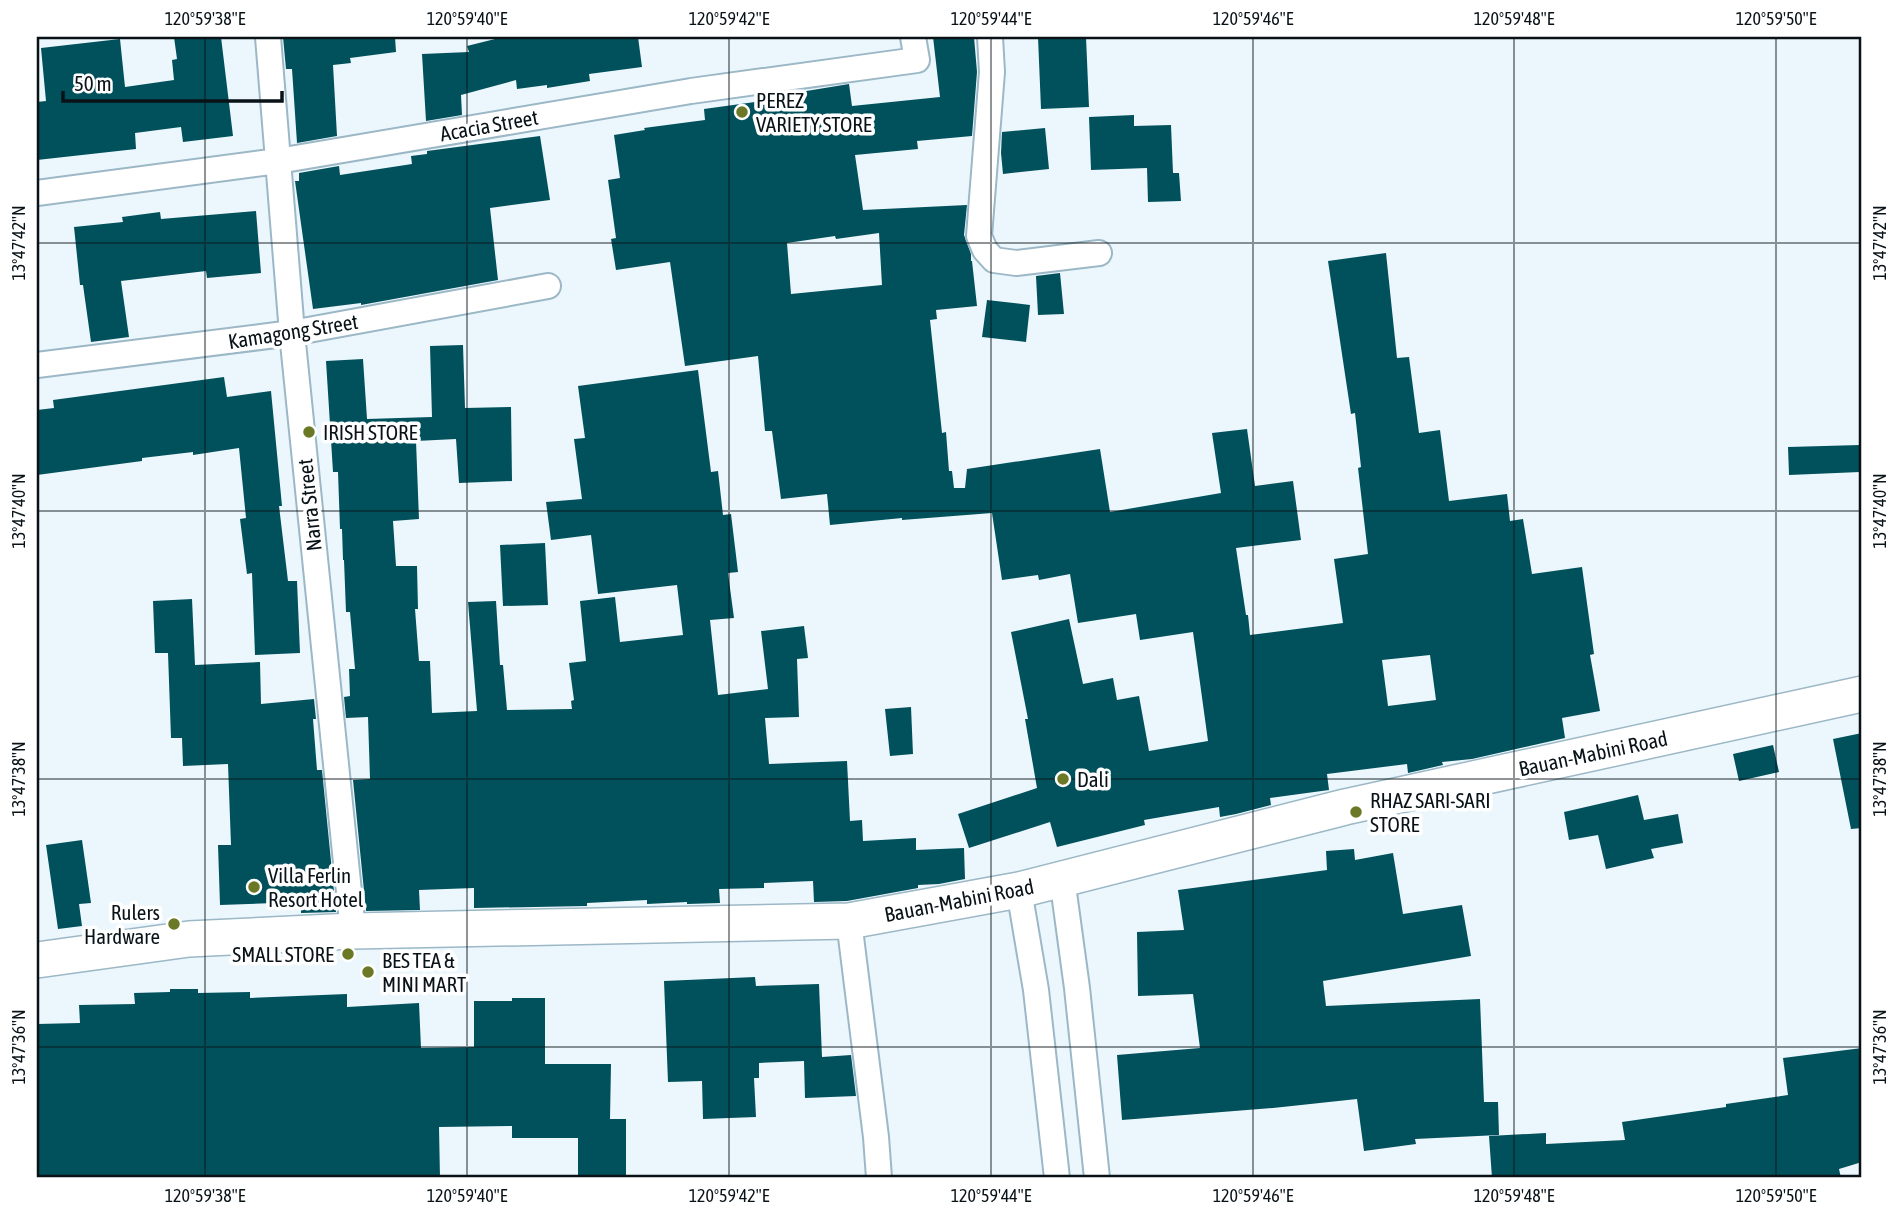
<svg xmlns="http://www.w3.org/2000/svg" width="1899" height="1215" viewBox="0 0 1899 1215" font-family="'Asap Condensed',sans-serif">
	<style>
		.building { fill: #00515b; fill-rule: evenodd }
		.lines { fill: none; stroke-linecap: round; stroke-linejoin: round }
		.street-casing { stroke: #9cb8c6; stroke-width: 28 }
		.secondary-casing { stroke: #9cb8c6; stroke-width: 38 }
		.street { stroke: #fff; stroke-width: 24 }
		.secondary { stroke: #fff; stroke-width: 35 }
		.ticks { fill: none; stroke: #081217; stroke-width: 2; stroke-opacity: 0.45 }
		.poi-dot { fill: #6b7926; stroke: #fff; stroke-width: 2.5 }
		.labels { text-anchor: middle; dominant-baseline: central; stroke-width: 7; stroke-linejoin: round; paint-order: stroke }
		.poi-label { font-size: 21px; fill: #081217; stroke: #fff; text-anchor: start }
		.street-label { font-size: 21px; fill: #081217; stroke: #fff }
		.neatline { fill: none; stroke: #081217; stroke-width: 2.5 }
		.ticks-label { font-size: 18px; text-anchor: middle; fill: #081217 }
	</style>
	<rect width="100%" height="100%" fill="#ecf7fd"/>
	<!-- building -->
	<path class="building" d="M 174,37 L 221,37 L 233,136 L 183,142 L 181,127 L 135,133 L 136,149 L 37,160 L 37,102 L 46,101 L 41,48 L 120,39 L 125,87 L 174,80 L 172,60 L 177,59 Z
		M 283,37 L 395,37 L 396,52 L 350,58 L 351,63 L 333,65 L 337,136 L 297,143 L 292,69 L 286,69 Z
		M 503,37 L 638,37 L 642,67 L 589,74 L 590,81 L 547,88 L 547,85 L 517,89 L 516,80 L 461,95 L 462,115 L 426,121 L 422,54 L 469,52 L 467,46 Z
		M 933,37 L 974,37 L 977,72 L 972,136 L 917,141 L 918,149 L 855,155 L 863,210 L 967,205 L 964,235 L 971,254 L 971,261 L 972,261 L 977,306 L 936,310 L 937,319 L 930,320 L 942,433 L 946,432 L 949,471 L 952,471 L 954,488 L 965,488 L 967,469 L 1100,449 L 1110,512 L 1221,493 L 1212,433 L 1247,429 L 1255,486 L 1293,481 L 1301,540 L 1236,548 L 1246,615 L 1248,615 L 1250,635 L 1343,623 L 1334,559 L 1368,554 L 1358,468 L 1361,467 L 1355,413 L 1351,414 L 1328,261 L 1386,253 L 1397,358 L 1409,357 L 1419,433 L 1440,430 L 1449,501 L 1507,494 L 1510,521 L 1523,519 L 1532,574 L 1582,567 L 1594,654 L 1590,655 L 1600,711 L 1562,718 L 1565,738 L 1472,759 L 1442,762 L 1443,765 L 1408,773 L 1407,764 L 1327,774 L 1329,790 L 1270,798 L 1271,805 L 1236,814 L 1220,817 L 1219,807 L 1144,820 L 1145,825 L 1057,847 L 1050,822 L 969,848 L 958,814 L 1037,788 L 1025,719 L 1028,719 L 1011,632 L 1069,619 L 1083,684 L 1113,678 L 1117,700 L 1139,696 L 1149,751 L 1208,741 L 1193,632 L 1140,640 L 1136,614 L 1078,623 L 1070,574 L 1039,580 L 1038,575 L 1002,580 L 992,513 L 902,520 L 902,518 L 830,525 L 827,494 L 781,499 L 772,431 L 765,431 L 758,356 L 685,366 L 670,262 L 616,270 L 611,239 L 616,238 L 608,180 L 620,178 L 614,135 L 645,130 L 644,128 L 705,120 L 704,109 L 776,99 L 776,96 L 849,84 L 852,106 L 940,97 ZM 879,233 L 882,285 L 791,294 L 787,243 L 835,236 L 836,239 ZM 1430,655 L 1436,700 L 1388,706 L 1382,660 Z
		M 1038,37 L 1086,37 L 1089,107 L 1041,109 Z
		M 1134,115 L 1134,126 L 1171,125 L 1173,173 L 1179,173 L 1181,201 L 1148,202 L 1147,168 L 1091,170 L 1089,117 Z
		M 1045,128 L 1049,169 L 1003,174 L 1001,153 L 1002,132 Z
		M 540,136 L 550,200 L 490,208 L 498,280 L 361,305 L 361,303 L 313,309 L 295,181 L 299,181 L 299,173 L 339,166 L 340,175 L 412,164 L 411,156 L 427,154 L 427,151 Z
		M 256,211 L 261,273 L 207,278 L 206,271 L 121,281 L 129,337 L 91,342 L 83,285 L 80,285 L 74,227 L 123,222 L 122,217 L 160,212 L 161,219 Z
		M 1060,273 L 1064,314 L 1038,315 L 1036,276 Z
		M 987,300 L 1030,305 L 1026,342 L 982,337 Z
		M 463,345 L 465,408 L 511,407 L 512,481 L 459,483 L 456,439 L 416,441 L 419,519 L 393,521 L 396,566 L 417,566 L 418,609 L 415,609 L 419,661 L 430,661 L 432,713 L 477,711 L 468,602 L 496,601 L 500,665 L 503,665 L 507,710 L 572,709 L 571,701 L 574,700 L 569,663 L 586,661 L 580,601 L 615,597 L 620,642 L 683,635 L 677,585 L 598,594 L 591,535 L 551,540 L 546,502 L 582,499 L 574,439 L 585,438 L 578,386 L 698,370 L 711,472 L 718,471 L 723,515 L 731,514 L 738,572 L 728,573 L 734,618 L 710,620 L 718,695 L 768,689 L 761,631 L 804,626 L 808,658 L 797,659 L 799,717 L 765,718 L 769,764 L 847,761 L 850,821 L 862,820 L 863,841 L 916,838 L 916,850 L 964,848 L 965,879 L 939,884 L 918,885 L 918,888 L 847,901 L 814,902 L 813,881 L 764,883 L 764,888 L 719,889 L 720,903 L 687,904 L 687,902 L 647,904 L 647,900 L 587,903 L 587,906 L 474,908 L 474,888 L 419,890 L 420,910 L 366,911 L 353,780 L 370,779 L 368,717 L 346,718 L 344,697 L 350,696 L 349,669 L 355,669 L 350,612 L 346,612 L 344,560 L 343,560 L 342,529 L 340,529 L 338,472 L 333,472 L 326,361 L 363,359 L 367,419 L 432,417 L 430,346 Z
		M 224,377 L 227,397 L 271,391 L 282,506 L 279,506 L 288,581 L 297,581 L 300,653 L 255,655 L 252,573 L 247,574 L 240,519 L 246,518 L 239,448 L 193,455 L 193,452 L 142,458 L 142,461 L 37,475 L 37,410 L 54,408 L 53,400 Z
		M 1860,445 L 1860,472 L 1789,475 L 1788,447 Z
		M 545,543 L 548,605 L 503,606 L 500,545 Z
		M 192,599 L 195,665 L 260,662 L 261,704 L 314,699 L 316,719 L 313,719 L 317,770 L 322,770 L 336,912 L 301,913 L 301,902 L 220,905 L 218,845 L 231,845 L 228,764 L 183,766 L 182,738 L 171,738 L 168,653 L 155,653 L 153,601 Z
		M 911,707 L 913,754 L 890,756 L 885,709 Z
		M 1862,733 L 1862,828 L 1851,829 L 1833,739 Z
		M 1773,745 L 1779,772 L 1739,781 L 1733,754 Z
		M 1638,795 L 1644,820 L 1678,814 L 1683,843 L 1651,849 L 1654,858 L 1606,869 L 1598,835 L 1569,840 L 1564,812 Z
		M 82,840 L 91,903 L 79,904 L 82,926 L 58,929 L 46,845 Z
		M 1354,849 L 1355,860 L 1393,853 L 1403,914 L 1462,905 L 1471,956 L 1323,981 L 1326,1006 L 1480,999 L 1484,1102 L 1498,1102 L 1499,1135 L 1415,1139 L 1416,1144 L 1364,1151 L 1357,1099 L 1273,1108 L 1122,1120 L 1117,1055 L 1200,1048 L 1193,994 L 1138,996 L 1137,932 L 1184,930 L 1178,890 L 1327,870 L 1326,851 Z
		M 755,977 L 756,986 L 819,984 L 822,1057 L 851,1055 L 856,1096 L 805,1098 L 804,1061 L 759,1063 L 759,1078 L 754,1078 L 756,1117 L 703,1119 L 702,1081 L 668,1082 L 664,981 Z
		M 170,989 L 198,989 L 198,993 L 250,992 L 250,998 L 347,994 L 347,1007 L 419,1003 L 421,1048 L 474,1047 L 474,1001 L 512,1001 L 512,998 L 545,998 L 545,1064 L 611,1064 L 610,1119 L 626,1119 L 626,1177 L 578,1177 L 578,1138 L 512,1138 L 512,1126 L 439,1127 L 440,1178 L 37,1178 L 37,1024 L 80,1023 L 79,1005 L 135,1004 L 134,993 L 170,992 Z
		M 1862,1048 L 1862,1162 L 1839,1169 L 1841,1178 L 1492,1178 L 1489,1136 L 1546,1133 L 1546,1144 L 1625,1140 L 1622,1122 L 1726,1107 L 1726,1104 L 1788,1095 L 1783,1058 Z"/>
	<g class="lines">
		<defs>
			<path id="street" d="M 268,37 L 292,333 L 353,931
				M 990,37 L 992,72 L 979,236 L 985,250 L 994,260 L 1016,263 L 1099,253
				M 37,193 L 278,161 L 691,91 L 917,60 L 913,37
				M 37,365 L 292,333 L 548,286
				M 1062,878 L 1077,988 L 1097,1178
				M 1019,890 L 1036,990 L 1057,1178
				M 849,921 L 876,1137 L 879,1178"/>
			<path id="secondary" d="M 37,960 L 189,939 L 353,931 L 849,921 L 1019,890 L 1345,807 L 1862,694"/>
		</defs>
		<!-- street casing -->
		<use href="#street" class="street-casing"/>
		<!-- secondary casing -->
		<use href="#secondary" class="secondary-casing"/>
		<!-- street -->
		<use href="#street" class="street"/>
		<!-- secondary -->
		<use href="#secondary" class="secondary"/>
	</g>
	<!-- ticks -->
	<path class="ticks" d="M 205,37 L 205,1178M 467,37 L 467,1178M 729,37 L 729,1178M 991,37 L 991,1178M 1253,37 L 1253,1178M 1514,37 L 1514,1178M 1776,37 L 1776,1178M 37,243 L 1862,243M 37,511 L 1862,511M 37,779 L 1862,779M 37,1047 L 1862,1047"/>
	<!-- markers -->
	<g class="poi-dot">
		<circle cx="742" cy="112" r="7"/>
		<circle cx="309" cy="432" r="7"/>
		<circle cx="1063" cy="779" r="7"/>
		<circle cx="1356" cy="812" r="7"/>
		<circle cx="254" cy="887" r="7"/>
		<circle cx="174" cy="924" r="7"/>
		<circle cx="348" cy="954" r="7"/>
		<circle cx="368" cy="972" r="7"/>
	</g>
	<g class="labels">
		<!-- poi labels -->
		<g class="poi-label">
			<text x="756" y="100">PEREZ<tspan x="756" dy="24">VARIETY STORE</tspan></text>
			<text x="323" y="432">IRISH STORE</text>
			<text x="1077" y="779">Dali</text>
			<text x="1370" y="800">RHAZ SARI-SARI<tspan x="1370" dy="24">STORE</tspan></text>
			<text x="268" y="875">Villa Ferlin<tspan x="268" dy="24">Resort Hotel</tspan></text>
			<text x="160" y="912" text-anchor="end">Rulers<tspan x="160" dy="24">Hardware</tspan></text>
			<text x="334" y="954" text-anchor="end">SMALL STORE</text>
			<text x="382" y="960">BES TEA &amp;<tspan x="382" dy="24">MINI MART</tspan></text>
		</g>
		<!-- street labels -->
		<g class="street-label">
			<text transform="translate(489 125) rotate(-10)">Acacia Street</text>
			<text transform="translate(293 331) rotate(-9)">Kamagong Street</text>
			<text transform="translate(309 505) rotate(-96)">Narra Street</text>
			<text transform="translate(1593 753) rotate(-12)">Bauan-Mabini Road</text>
			<text transform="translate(959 900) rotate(-11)">Bauan-Mabini Road</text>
		</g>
	</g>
	<!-- border -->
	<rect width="1899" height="1215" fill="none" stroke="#ffffff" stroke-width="77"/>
	<!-- scale -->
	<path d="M63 91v10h219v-10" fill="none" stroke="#081217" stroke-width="3.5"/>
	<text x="74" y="91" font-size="21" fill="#081217" stroke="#ffffff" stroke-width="5" paint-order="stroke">50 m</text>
	<rect x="38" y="38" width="1822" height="1138" class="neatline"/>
	<g class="ticks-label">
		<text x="205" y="25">120°59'38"E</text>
		<text x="467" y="25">120°59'40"E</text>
		<text x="729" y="25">120°59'42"E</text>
		<text x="991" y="25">120°59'44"E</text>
		<text x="1253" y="25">120°59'46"E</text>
		<text x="1514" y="25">120°59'48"E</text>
		<text x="1776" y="25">120°59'50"E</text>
		<text transform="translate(19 243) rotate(-90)" y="6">13°47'42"N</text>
		<text transform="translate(1880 243) rotate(-90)" y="6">13°47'42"N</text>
		<text transform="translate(19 511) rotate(-90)" y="6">13°47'40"N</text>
		<text transform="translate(1880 511) rotate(-90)" y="6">13°47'40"N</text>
		<text transform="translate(19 779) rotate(-90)" y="6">13°47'38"N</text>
		<text transform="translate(1880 779) rotate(-90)" y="6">13°47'38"N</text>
		<text transform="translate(19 1047) rotate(-90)" y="6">13°47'36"N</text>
		<text transform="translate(1880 1047) rotate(-90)" y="6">13°47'36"N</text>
		<text x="205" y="1202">120°59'38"E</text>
		<text x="467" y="1202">120°59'40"E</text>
		<text x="729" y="1202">120°59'42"E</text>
		<text x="991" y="1202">120°59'44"E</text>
		<text x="1253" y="1202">120°59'46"E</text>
		<text x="1514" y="1202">120°59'48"E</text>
		<text x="1776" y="1202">120°59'50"E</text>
	</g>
</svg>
